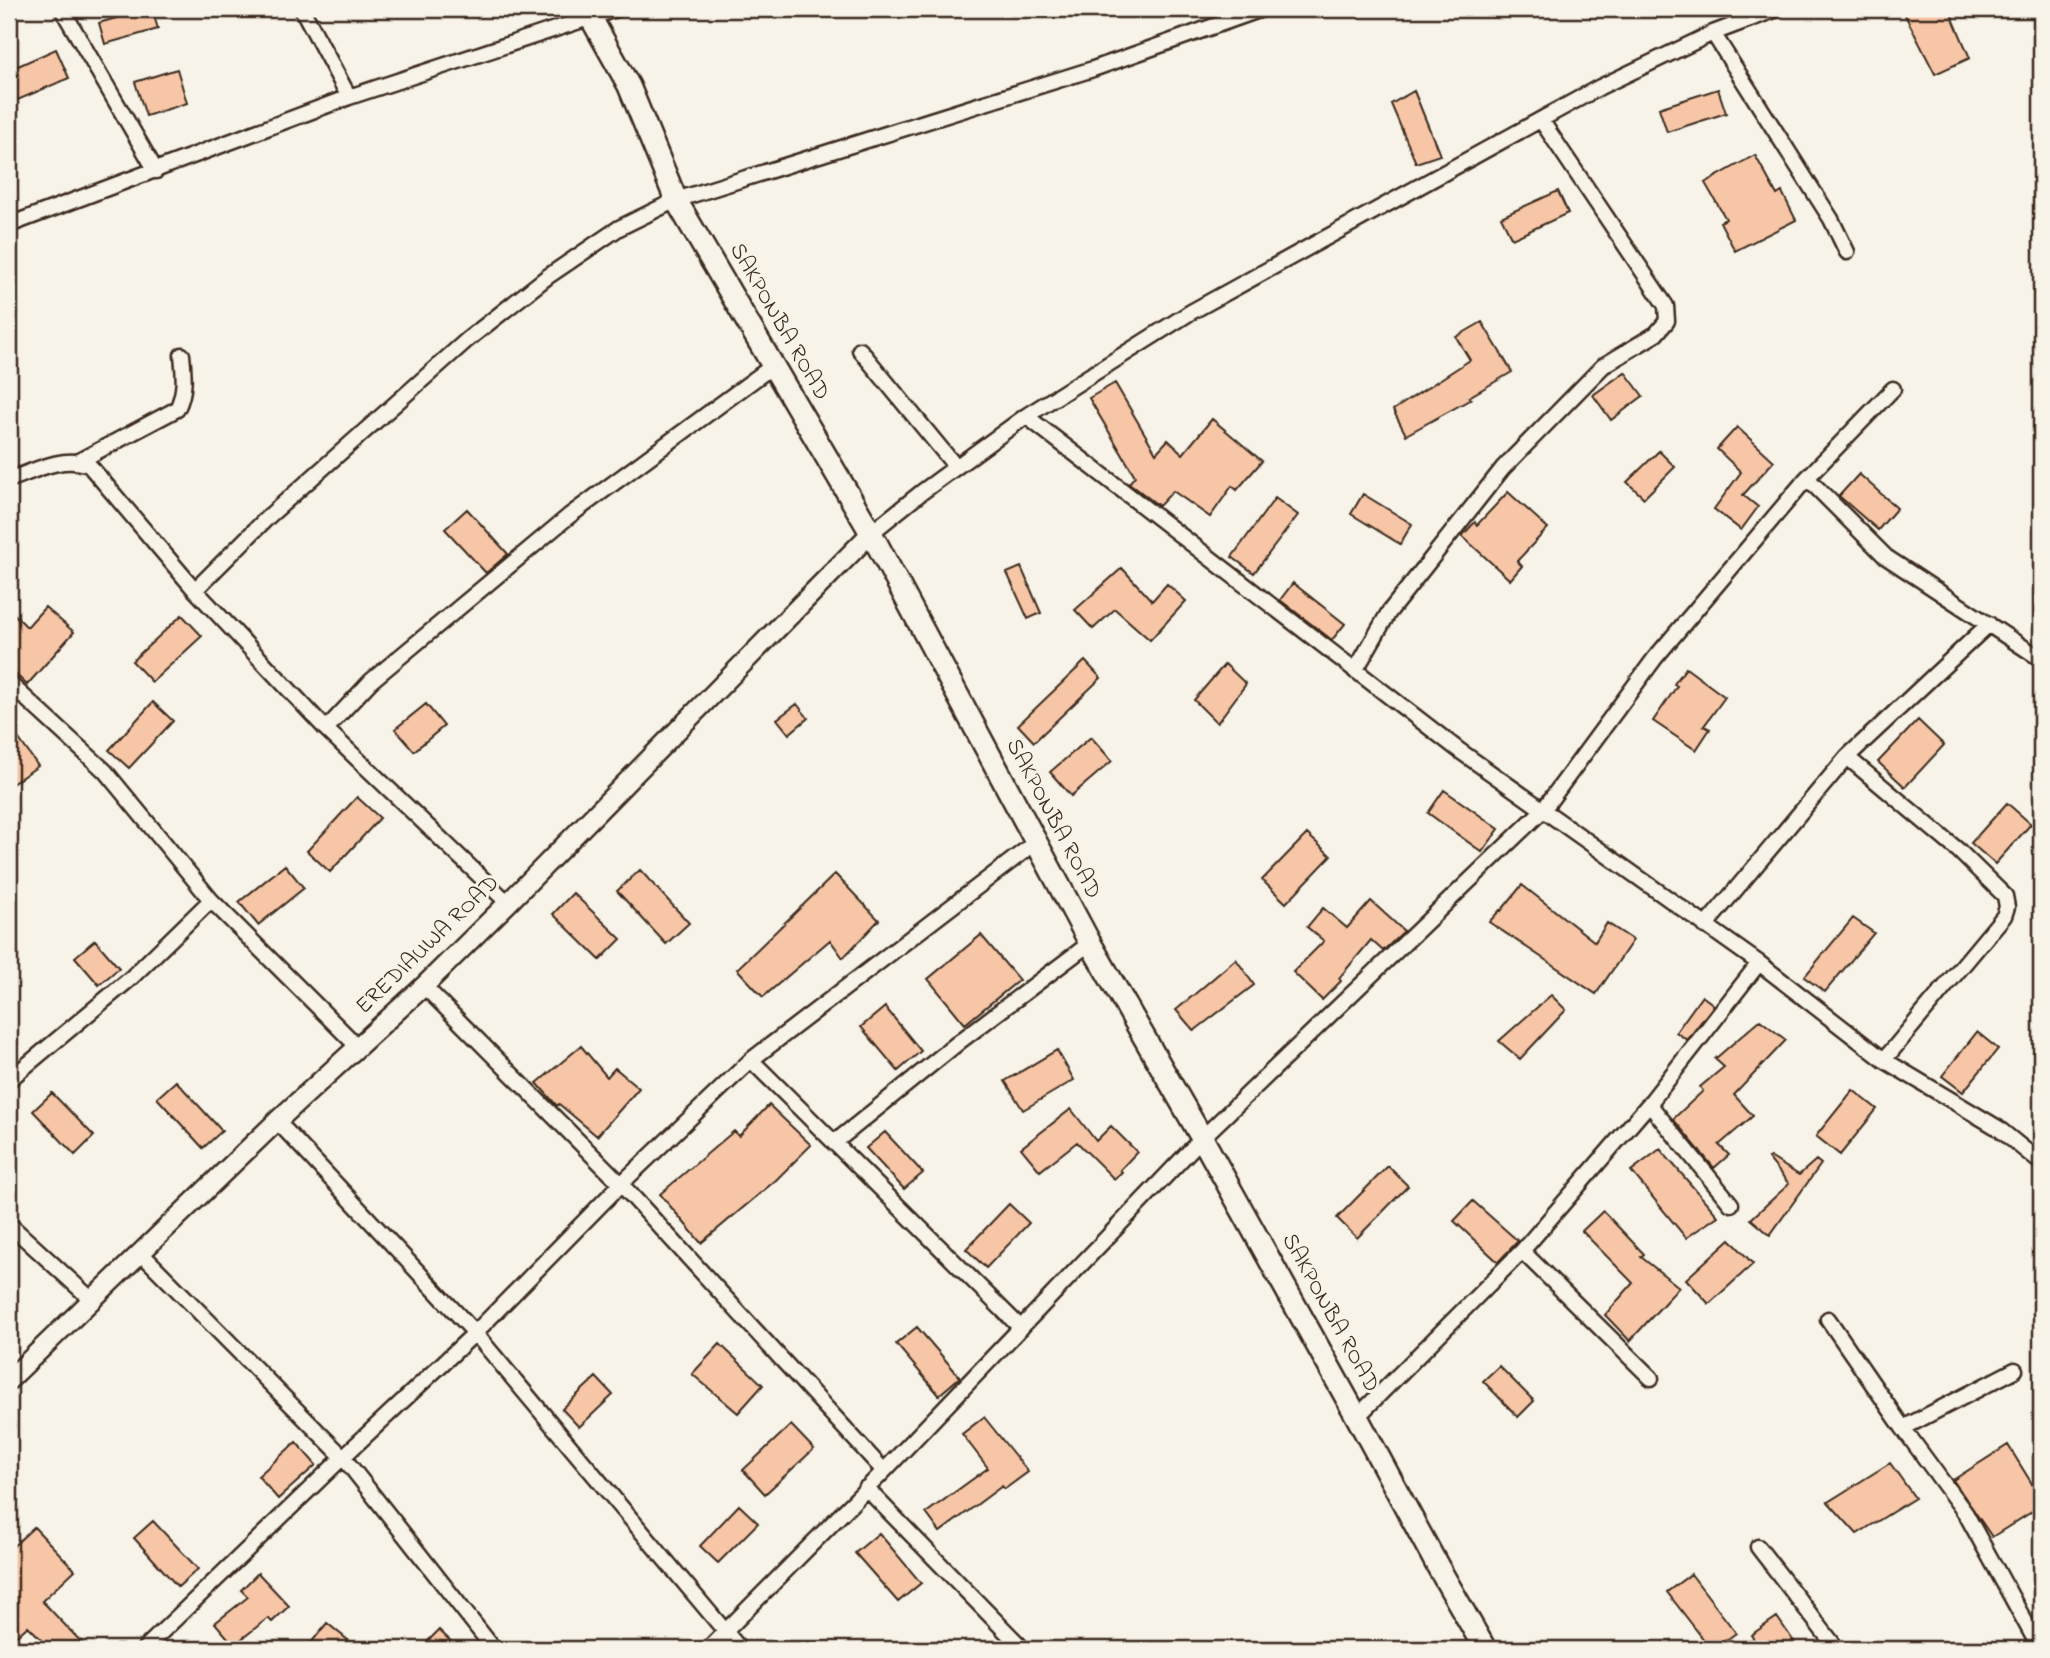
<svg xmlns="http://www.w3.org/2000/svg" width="2050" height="1658" viewBox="0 0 2050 1658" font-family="'Indie Flower',sans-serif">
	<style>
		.building { fill: #f7c6a7; stroke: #3b2a1e; stroke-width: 2 }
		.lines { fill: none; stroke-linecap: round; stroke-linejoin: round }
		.minor-casing { stroke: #3b2a1e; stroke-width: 19 }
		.tertiary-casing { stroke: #3b2a1e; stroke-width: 23 }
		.secondary-casing { stroke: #3b2a1e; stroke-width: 26 }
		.minor { stroke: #f7f3e8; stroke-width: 14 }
		.tertiary { stroke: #f7f3e8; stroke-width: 18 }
		.secondary { stroke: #f7f3e8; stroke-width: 21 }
		.labels { text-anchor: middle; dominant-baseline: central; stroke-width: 6; stroke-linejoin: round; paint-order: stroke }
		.street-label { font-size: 23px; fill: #3b2a1e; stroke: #f7f3e8 }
	</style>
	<rect width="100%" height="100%" fill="#f7f3e8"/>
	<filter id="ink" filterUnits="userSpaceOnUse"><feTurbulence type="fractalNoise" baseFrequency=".0143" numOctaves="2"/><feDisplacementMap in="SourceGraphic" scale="14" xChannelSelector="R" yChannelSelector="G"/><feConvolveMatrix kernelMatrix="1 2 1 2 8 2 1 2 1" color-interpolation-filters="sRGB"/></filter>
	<g filter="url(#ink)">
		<!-- building -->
		<path class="building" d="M 147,9 L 152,9 L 158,29 L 105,44 L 99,23 Z
			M 1902,9 L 1949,9 L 1970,58 L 1935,74 Z
			M 56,49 L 69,78 L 13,102 L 9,92 L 9,70 Z
			M 177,69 L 187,103 L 146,116 L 135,82 Z
			M 1718,89 L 1726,113 L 1667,132 L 1659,108 Z
			M 1414,91 L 1440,155 L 1416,163 L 1391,104 Z
			M 1755,155 L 1777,195 L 1782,192 L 1796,220 L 1735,251 L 1720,222 L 1726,219 L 1705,183 Z
			M 1558,191 L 1568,213 L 1512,239 L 1501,217 Z
			M 1482,322 L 1512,372 L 1469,397 L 1471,399 L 1406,435 L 1393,410 L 1470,360 L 1456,337 Z
			M 1625,372 L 1643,396 L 1611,420 L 1593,395 Z
			M 1115,383 L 1156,453 L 1168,440 L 1183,454 L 1212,419 L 1262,461 L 1237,490 L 1232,486 L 1210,517 L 1173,491 L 1159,506 L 1129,483 L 1135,476 L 1089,398 Z
			M 1737,427 L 1774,461 L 1743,495 L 1758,507 L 1741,530 L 1714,509 L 1741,472 L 1717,449 Z
			M 1659,451 L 1675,467 L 1644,498 L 1627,482 Z
			M 1859,474 L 1897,508 L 1878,530 L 1839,496 Z
			M 1508,492 L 1548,528 L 1517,561 L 1522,566 L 1510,580 L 1462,536 L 1475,522 L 1477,525 Z
			M 1363,494 L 1412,524 L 1400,544 L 1351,514 Z
			M 1275,498 L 1298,515 L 1254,573 L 1232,557 Z
			M 467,509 L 508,554 L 486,573 L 445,529 Z
			M 1021,567 L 1041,613 L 1028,619 L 1007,573 Z
			M 1122,568 L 1152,601 L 1167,584 L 1186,601 L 1150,640 L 1115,609 L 1093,629 L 1075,610 Z
			M 1293,583 L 1345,624 L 1332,640 L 1280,600 Z
			M 45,607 L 74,632 L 27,685 L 9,668 L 9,609 L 27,627 Z
			M 182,615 L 202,636 L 152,682 L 132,661 Z
			M 1085,661 L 1101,678 L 1034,742 L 1018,725 Z
			M 1225,664 L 1246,684 L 1217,723 L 1194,700 Z
			M 1686,668 L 1725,697 L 1704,726 L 1710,729 L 1696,750 L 1653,721 L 1677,686 L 1674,684 Z
			M 153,702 L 173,721 L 129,768 L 109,750 Z
			M 426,704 L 444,726 L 414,751 L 395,729 Z
			M 797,704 L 808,718 L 789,734 L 777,719 Z
			M 1918,720 L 1944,745 L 1905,787 L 1878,762 Z
			M 9,725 L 38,766 L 9,786 Z
			M 1091,737 L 1112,761 L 1071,796 L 1050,772 Z
			M 1444,790 L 1499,829 L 1482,852 L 1428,813 Z
			M 357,797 L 380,818 L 330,872 L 307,851 Z
			M 2007,803 L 2031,824 L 1995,864 L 1971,843 Z
			M 1307,834 L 1331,856 L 1286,903 L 1262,880 Z
			M 285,865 L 304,888 L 258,925 L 239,902 Z
			M 640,870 L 689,923 L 666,944 L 617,891 Z
			M 835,874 L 879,920 L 843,958 L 830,940 L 763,997 L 737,969 Z
			M 1522,885 L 1595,942 L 1607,923 L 1633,940 L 1596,994 L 1489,922 L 1500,910 L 1501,911 Z
			M 573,893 L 621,939 L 600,960 L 553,914 Z
			M 1371,901 L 1404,931 L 1383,951 L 1371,940 L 1339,978 L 1341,981 L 1322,1000 L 1293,972 L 1324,941 L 1307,927 L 1323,908 L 1347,928 Z
			M 1853,918 L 1874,933 L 1825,992 L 1804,977 Z
			M 981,935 L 1019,980 L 965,1024 L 928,979 Z
			M 95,940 L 119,968 L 99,985 L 75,957 Z
			M 1236,959 L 1254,985 L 1194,1031 L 1176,1010 Z
			M 1551,995 L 1566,1010 L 1520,1059 L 1499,1041 Z
			M 1702,996 L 1714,1005 L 1687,1040 L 1676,1032 Z
			M 885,1007 L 921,1051 L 898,1071 L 861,1027 Z
			M 1760,1020 L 1786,1040 L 1734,1095 L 1753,1116 L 1719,1145 L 1729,1155 L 1714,1168 L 1673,1119 L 1703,1091 L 1700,1087 L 1724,1067 L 1715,1059 Z
			M 1977,1032 L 1998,1049 L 1963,1092 L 1942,1076 Z
			M 581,1046 L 607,1077 L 615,1068 L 639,1088 L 597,1136 L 559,1104 L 557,1106 L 537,1083 Z
			M 1057,1050 L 1074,1080 L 1023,1110 L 1005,1081 Z
			M 176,1081 L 222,1131 L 203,1148 L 157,1098 Z
			M 1853,1090 L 1877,1109 L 1840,1155 L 1816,1136 Z
			M 52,1093 L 94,1136 L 75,1155 L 33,1111 Z
			M 769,1105 L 811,1145 L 776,1180 L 701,1243 L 660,1194 L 734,1131 L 739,1136 Z
			M 1071,1109 L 1096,1141 L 1111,1126 L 1137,1152 L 1120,1170 L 1122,1172 L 1114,1179 L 1077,1142 L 1040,1171 L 1021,1148 Z
			M 885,1132 L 923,1173 L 904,1189 L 866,1148 Z
			M 1660,1149 L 1718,1216 L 1686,1238 L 1631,1171 Z
			M 1770,1157 L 1799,1175 L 1816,1160 L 1821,1164 L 1770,1235 L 1751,1219 L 1789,1184 L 1768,1158 Z
			M 1388,1166 L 1408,1186 L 1357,1238 L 1337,1218 Z
			M 1473,1201 L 1518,1241 L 1498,1262 L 1454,1221 Z
			M 1009,1204 L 1029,1223 L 986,1268 L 966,1249 Z
			M 1603,1211 L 1644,1254 L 1641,1257 L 1679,1287 L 1630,1341 L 1605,1315 L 1633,1283 L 1582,1231 Z
			M 1730,1239 L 1753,1264 L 1709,1304 L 1686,1279 Z
			M 917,1327 L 960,1377 L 939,1395 L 896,1344 Z
			M 720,1344 L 763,1385 L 738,1413 L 692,1374 Z
			M 1499,1366 L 1534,1401 L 1518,1417 L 1483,1381 Z
			M 596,1377 L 613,1395 L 579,1427 L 562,1409 Z
			M 984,1417 L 1028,1472 L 1005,1489 L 1002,1486 L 940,1532 L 926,1513 L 988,1468 L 962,1434 Z
			M 791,1425 L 814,1449 L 765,1494 L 743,1470 Z
			M 296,1442 L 316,1465 L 278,1499 L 258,1476 Z
			M 2008,1445 L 2034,1487 L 2041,1482 L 2041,1506 L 1992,1537 L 1953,1480 Z
			M 1890,1463 L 1915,1498 L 1857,1534 L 1828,1502 Z
			M 739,1505 L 758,1523 L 718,1563 L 700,1546 Z
			M 153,1521 L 198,1569 L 178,1587 L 134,1538 Z
			M 34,1527 L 75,1570 L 42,1601 L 88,1649 L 51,1649 L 28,1626 L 9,1643 L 9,1550 Z
			M 879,1533 L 921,1583 L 898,1602 L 855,1553 Z
			M 258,1573 L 289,1606 L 272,1622 L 268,1618 L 234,1645 L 215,1623 L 248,1597 L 241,1590 Z
			M 1691,1574 L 1736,1633 L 1714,1649 L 1711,1649 L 1667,1592 Z
			M 1777,1617 L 1799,1649 L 1760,1649 L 1751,1635 Z
			M 327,1623 L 349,1641 L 343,1649 L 306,1649 Z
			M 439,1630 L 459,1649 L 420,1649 Z"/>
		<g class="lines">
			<defs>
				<path id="minor" d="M 62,9 L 156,171
					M 302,9 L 349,97
					M 1713,33 L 1831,219 L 1847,252
					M 9,225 L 349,97 L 616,9
					M 860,350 L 956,467
					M 1026,416 L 1191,312 L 1600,87 L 1713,33 L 1777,9
					M 79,461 L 177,409 C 186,391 184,375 182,355
					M 1807,478 L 1886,557 L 2041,659
					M 9,480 C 34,471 62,455 89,465 L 195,590 L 326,729 L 508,903
					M 871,533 L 922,492 L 1026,416 L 1460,751 L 1759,963 L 1884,1060 L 1998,1128 L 2041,1163
					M 195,590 L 268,517 L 467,340 L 547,277 L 619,228 L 676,200 L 1093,69 L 1262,9
					M 1355,671 L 1389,612 L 1503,468 L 1603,366 L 1656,334 L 1667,321 L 1666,306 L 1541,120
					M 9,683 L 105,771 L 211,900 L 358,1047
					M 326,729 L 371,681 L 569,516 L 774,365
					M 1847,757 L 1959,851 L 2005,896 L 2007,907 L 2004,916 L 1884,1060
					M 1705,926 L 1847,757 L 1989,624
					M 424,986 L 621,1184 L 884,1471
					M 751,1060 L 1021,1328
					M 9,1080 L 131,978 L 211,900
					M 1649,1104 L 1731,1204
					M 277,1121 L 475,1333 L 740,1649
					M 834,1143 L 959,1042 L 1090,943
					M 9,1224 L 92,1300
					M 1522,1251 L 1651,1378
					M 140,1252 L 343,1457 L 494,1649
					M 1828,1319 L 1903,1428 L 1966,1514 L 2040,1649
					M 1357,1417 L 1522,1251 L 1649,1104 L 1759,963
					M 1903,1428 L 2015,1370
					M 866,1488 L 1023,1649
					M 1758,1547 L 1837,1649
					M 144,1649 L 343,1457 L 475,1333 L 621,1184 L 751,1060 L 1036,842
					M 708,1649 L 884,1471 L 1202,1138 L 1543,810 L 1655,658 L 1807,478 L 1893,389"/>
				<path id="tertiary" d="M 9,1380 L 277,1121 L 424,986 L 508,903 L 871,533"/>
				<path id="secondary" d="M 586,9 L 629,86 L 676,200 L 871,533 L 1090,943 L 1202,1138 L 1357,1417 L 1437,1565 L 1485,1649"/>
			</defs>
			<!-- minor casing -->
			<use href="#minor" class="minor-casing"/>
			<!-- tertiary casing -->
			<use href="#tertiary" class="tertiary-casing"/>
			<!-- secondary casing -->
			<use href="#secondary" class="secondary-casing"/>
			<!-- minor -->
			<use href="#minor" class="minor"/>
			<!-- tertiary -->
			<use href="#tertiary" class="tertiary"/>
			<!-- secondary -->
			<use href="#secondary" class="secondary"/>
		</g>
	</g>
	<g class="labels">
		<!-- street labels -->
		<g class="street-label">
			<text transform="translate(779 322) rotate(60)">SAKPONBA ROAD</text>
			<text transform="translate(1053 819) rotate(62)">SAKPONBA ROAD</text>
			<text transform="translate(428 945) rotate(-44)">EREDIAUWA ROAD</text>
			<text transform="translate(1330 1313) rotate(61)">SAKPONBA ROAD</text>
		</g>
	</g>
	<!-- margin -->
	<rect width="2050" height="1658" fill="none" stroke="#f7f3e8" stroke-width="35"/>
	<rect x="18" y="18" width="2015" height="1623" fill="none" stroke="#3b2a1e" stroke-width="2.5" filter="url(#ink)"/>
</svg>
